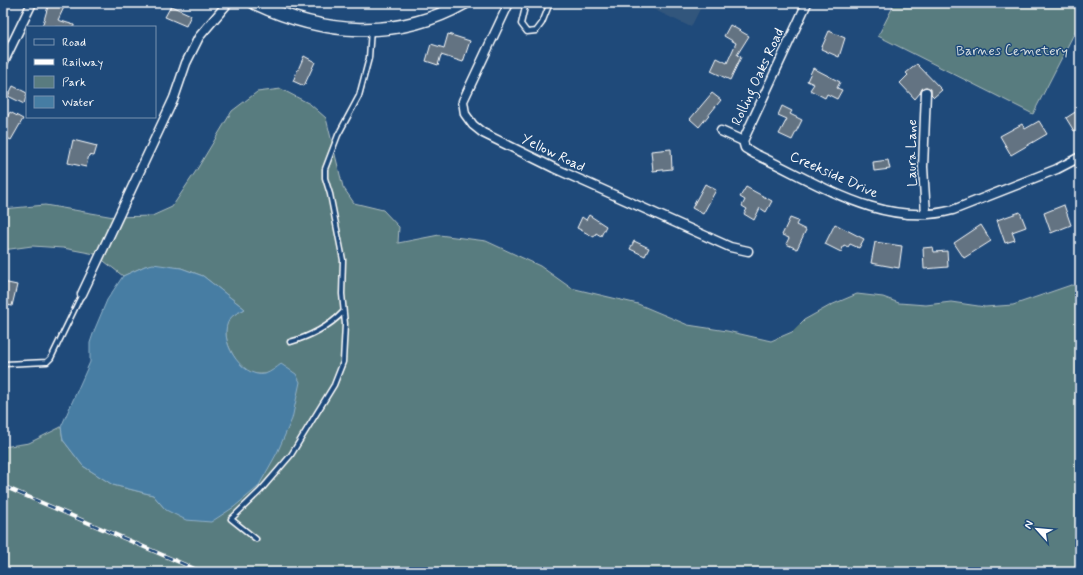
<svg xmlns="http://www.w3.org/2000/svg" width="1083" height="575" viewBox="0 0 1083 575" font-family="Mynerve,sans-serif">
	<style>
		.built { fill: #33567c }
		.green { fill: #597b7f; stroke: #acbdbf }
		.water { fill: #467da3; stroke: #90b1c8 }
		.building { fill: #637382; stroke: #fff }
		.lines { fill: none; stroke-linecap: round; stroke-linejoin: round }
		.lane-casing { stroke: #fff; stroke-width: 7 }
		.street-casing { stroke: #fff; stroke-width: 11 }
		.secondary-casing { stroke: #fff; stroke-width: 15 }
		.lane { stroke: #1f4a7a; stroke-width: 4 }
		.street { stroke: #1f4a7a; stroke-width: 8 }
		.secondary { stroke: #1f4a7a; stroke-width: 12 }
		.rail-casing { stroke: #fff; stroke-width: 4 }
		.rail { stroke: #1f4a7a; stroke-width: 2.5; stroke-dasharray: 8; stroke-linecap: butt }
		.labels { text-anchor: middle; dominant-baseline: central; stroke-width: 3; stroke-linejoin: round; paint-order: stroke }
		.park-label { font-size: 14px; fill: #d6dedf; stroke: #1f4a7a }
		.street-label { font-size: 14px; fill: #fff; stroke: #1f4a7a }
	</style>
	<rect width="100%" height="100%" fill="#1f4a7a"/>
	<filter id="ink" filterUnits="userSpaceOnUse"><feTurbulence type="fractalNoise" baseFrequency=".025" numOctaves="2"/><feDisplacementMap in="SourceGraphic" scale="8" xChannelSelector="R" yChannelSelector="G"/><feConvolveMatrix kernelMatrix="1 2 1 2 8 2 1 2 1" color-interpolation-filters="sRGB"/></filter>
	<g filter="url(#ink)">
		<!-- built -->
		<path class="built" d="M 640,3 L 703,3 L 691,27 Z"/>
		<!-- green -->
		<path class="green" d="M 895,3 L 1080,3 L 1080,22 L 1033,114 L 878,36 Z
			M 281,89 L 310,104 L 326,118 L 343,187 L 354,203 L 383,210 L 399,227 L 398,243 L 439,235 L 486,241 L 540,266 L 571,288 L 638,304 L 688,325 L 727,331 L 771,341 L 792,332 L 804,320 L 831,305 L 857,294 L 883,297 L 899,303 L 926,305 L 951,302 L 985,307 L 1013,305 L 1071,285 L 1080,286 L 1080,572 L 3,572 L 3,447 L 29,443 L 61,427 L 63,440 L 83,466 L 113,485 L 153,495 L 166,510 L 266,374 C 259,374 253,375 247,371 C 234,363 219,334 229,319 C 233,314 240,312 245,309 L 203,276 L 181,268 L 145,266 L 123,276 L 95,254 L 63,248 L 32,246 L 3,250 L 3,209 L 45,205 L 114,217 L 152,216 L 172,207 L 196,171 L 232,111 L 257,92 Z"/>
		<!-- water -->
		<path class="water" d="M 153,264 L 181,268 L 203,276 L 245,309 C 240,312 233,314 230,319 C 216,337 241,379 265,374 C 271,372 277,367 281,364 L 296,374 L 300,382 L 292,419 L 277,453 L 258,487 L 234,507 L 211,522 L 186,520 L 166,510 L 153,495 L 113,485 L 83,466 L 63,440 L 61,427 L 90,362 L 90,343 L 94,331 L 107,300 L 123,276 L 145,266 Z"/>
		<!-- building -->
		<path class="building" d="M 49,3 L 66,3 L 58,20 L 74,25 L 74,27 L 42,27 Z
			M 171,6 L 191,15 L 186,26 L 165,17 Z
			M 730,25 L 749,36 L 737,55 L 741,57 L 730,80 L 711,71 L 717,58 L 727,63 L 736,43 L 724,36 Z
			M 829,31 L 845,38 L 839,57 L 821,49 Z
			M 448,34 L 470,41 L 463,62 L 441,55 L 438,65 L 426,61 L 431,44 L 444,48 Z
			M 304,56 L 315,62 L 304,86 L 293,81 Z
			M 917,64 L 942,90 L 934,97 L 931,94 L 931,89 L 926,87 L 922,89 L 920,93 L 915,99 L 900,83 L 908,75 L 906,73 Z
			M 813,68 L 840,82 L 837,88 L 842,90 L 837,99 L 827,94 L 825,98 L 810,90 L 814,84 L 807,81 Z
			M 13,86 L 27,93 L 24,104 L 8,96 Z
			M 712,93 L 721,100 L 699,127 L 690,119 Z
			M 782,106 L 792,111 L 790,114 L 802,120 L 792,140 L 779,134 L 787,119 L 778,115 Z
			M 1080,109 L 1080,128 L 1074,131 L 1066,118 Z
			M 10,112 L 23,119 L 11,140 L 3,136 L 3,125 Z
			M 1039,121 L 1047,134 L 1011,155 L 1000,136 L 1022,124 L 1025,129 Z
			M 73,140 L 97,146 L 94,156 L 89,155 L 86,167 L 68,163 Z
			M 671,149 L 672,169 L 653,171 L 651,151 Z
			M 888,160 L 890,169 L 874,171 L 873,162 Z
			M 705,184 L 716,190 L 703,214 L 692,208 Z
			M 746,187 L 772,201 L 766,212 L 760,208 L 754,220 L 744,214 L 747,209 L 742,206 L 745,200 L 740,197 Z
			M 1064,205 L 1071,225 L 1051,233 L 1044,213 Z
			M 1020,212 L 1026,227 L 1012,232 L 1015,240 L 1005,243 L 997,220 Z
			M 589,215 L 606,226 L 601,236 L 596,233 L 594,237 L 577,228 L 582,217 L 586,220 Z
			M 790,218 L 798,221 L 796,225 L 806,230 L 797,249 L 786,244 L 789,238 L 782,235 Z
			M 835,224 L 864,239 L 859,248 L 850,244 L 848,247 L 844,245 L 841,252 L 825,244 Z
			M 981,225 L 991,241 L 964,258 L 954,243 Z
			M 634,241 L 649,248 L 645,256 L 630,249 Z
			M 875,242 L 902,246 L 899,268 L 871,263 Z
			M 933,247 L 934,252 L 947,251 L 948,267 L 924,269 L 923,248 Z
			M 3,282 L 17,285 L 12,306 L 3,304 Z"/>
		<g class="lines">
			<defs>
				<path id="lane" d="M 526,3 L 521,24 L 527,32 L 536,31 L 542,23 L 550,3
					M 290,342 C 309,337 330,326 343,312
					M 5,364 L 47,362 L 51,358 L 82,294
					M 256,539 L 231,519 L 260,491 L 291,455 L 334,385 L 343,362 L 345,324 L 342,294 L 343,260 L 330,194 L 325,178 L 325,169 L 338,135 L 359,96 L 369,58 L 371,29"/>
				<path id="street" d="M 509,3 L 463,101 L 465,114 L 473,125 L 483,133 L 554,168 L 730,247 L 748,251
					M 3,63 L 32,3
					M 926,92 L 923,167 L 926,214
					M 721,131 L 743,141 L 745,148 L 755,154 C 817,182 882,229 953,210 L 1057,169 L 1080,157
					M 743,141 L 807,3
					M 82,294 L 153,143 L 174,98 L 186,63 L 199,37 L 228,3"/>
				<path id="secondary" d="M 255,3 C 323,35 397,41 464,3"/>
			</defs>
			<!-- lane casing -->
			<use href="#lane" class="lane-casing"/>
			<!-- street casing -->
			<use href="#street" class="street-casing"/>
			<!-- secondary casing -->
			<use href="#secondary" class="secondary-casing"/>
			<!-- lane -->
			<use href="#lane" class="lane"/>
			<!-- street -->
			<use href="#street" class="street"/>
			<!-- secondary -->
			<use href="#secondary" class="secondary"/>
			<defs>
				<path id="rail" d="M 3,486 L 202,572"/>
			</defs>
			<!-- rail casing -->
			<use href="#rail" class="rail-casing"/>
			<!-- rail -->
			<use href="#rail" class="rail"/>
		</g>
	</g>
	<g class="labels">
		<!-- park labels -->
		<g class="park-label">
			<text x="1012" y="51">Barnes Cemetery</text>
		</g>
		<!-- street labels -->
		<g class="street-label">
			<text transform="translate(758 77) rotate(-65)">Rolling Oaks Road</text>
			<text transform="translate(553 153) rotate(26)">Yellow Road</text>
			<text transform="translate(912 153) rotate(-90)">Laura Lane</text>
			<text transform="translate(834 175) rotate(24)">Creekside Drive</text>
		</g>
	</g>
	<!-- margin -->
	<rect width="1083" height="575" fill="none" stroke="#1f4a7a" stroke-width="16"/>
	<rect x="8" y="8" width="1067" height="559" fill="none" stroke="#fff" stroke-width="1.5" filter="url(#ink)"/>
	<!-- legend -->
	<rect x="26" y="26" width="130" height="92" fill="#1f4a7a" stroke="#7992af"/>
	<rect x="34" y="39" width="20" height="6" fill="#1f4a7a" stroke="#7992af"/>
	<text x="62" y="46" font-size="12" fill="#ffffff">Road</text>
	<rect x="34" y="59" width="20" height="6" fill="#ffffff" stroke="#7992af"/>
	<text x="62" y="66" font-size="12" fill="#ffffff">Railway</text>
	<rect x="34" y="76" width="20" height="12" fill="#597b7f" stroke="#7992af"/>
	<text x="62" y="86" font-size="12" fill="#ffffff">Park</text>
	<rect x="34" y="96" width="20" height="12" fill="#467da3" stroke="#7992af"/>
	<text x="62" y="106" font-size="12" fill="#ffffff">Water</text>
	<!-- north arrow -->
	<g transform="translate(1037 529) rotate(297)" stroke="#1f4a7a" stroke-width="3" paint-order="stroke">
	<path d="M0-3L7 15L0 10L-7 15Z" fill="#ffffff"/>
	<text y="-6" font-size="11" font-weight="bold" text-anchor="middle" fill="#ffffff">N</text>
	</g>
</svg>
